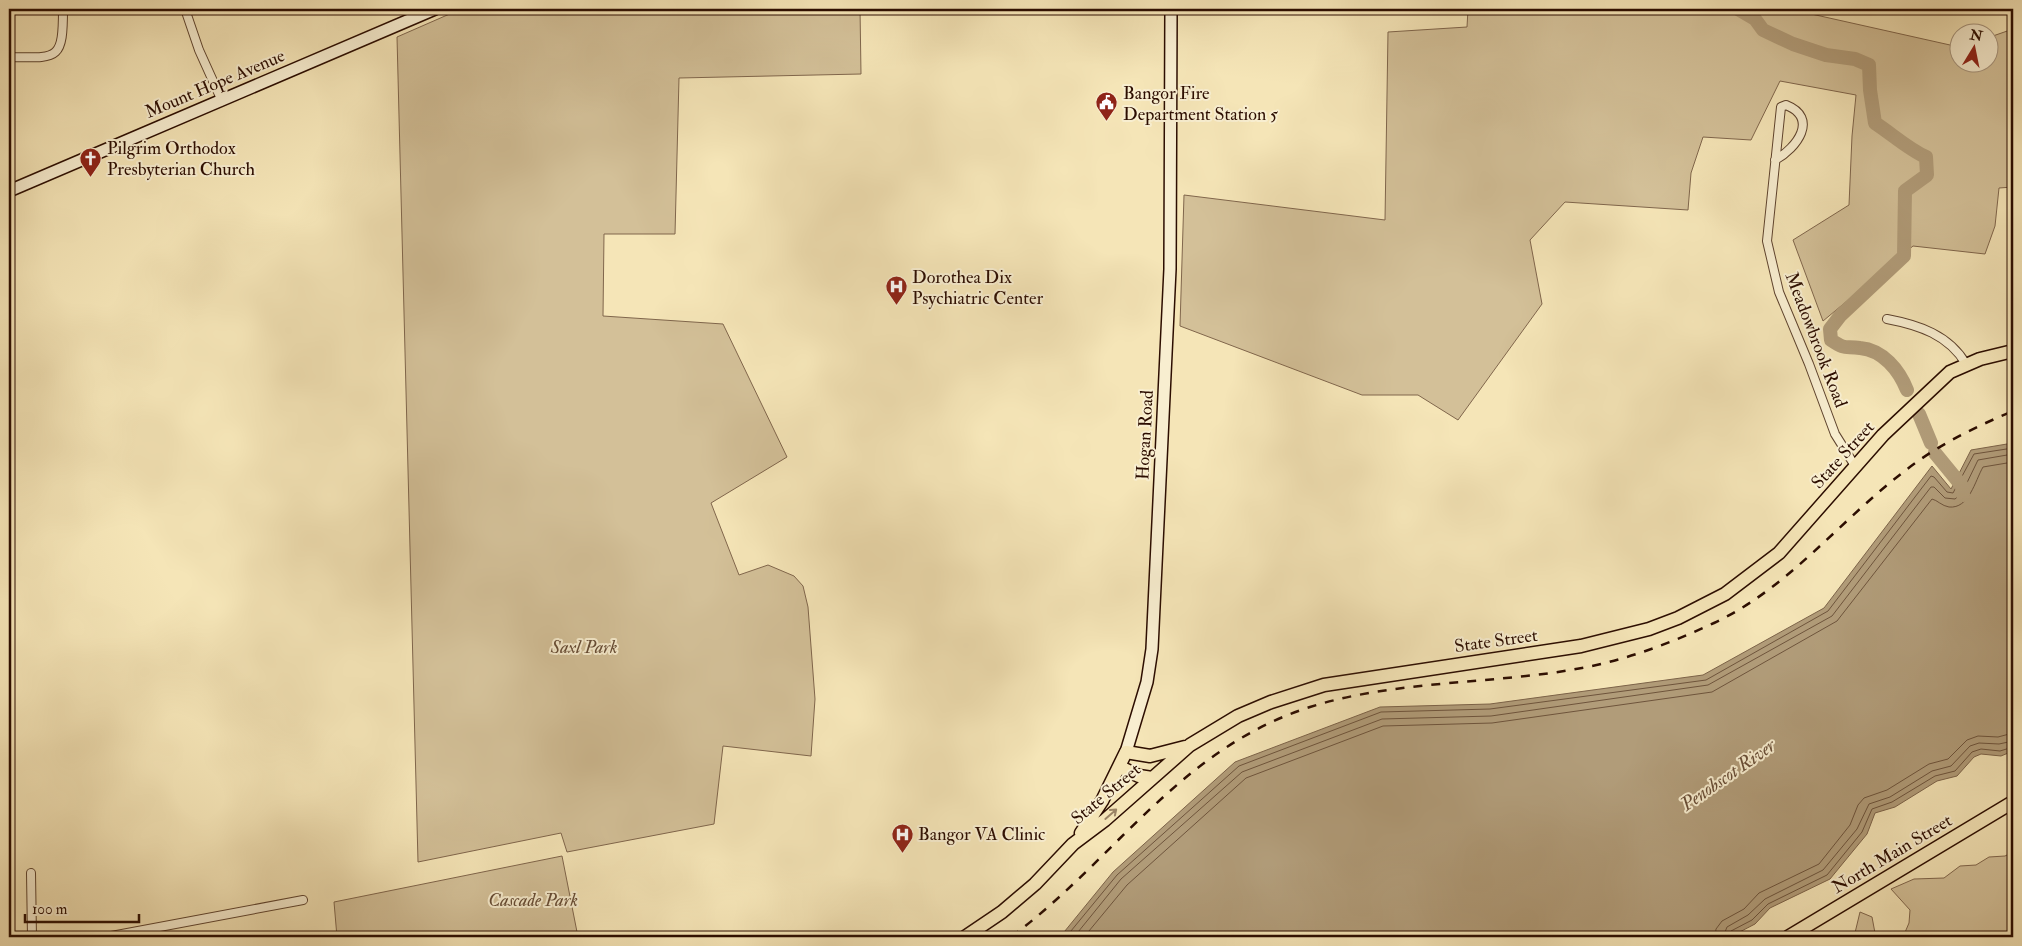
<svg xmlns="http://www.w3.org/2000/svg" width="2022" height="946" viewBox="0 0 2022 946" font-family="'IM FELL Double Pica',serif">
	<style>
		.green { fill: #d3c098; stroke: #80664c }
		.water { fill: #b19c79; stroke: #7c6349 }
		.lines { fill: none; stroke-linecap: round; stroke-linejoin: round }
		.shore { stroke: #6e543c; stroke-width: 1 }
		.river { stroke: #b19c79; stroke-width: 14 }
		.street-casing { stroke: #5e432e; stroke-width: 10 }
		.secondary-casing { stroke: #2c0d00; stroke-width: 14 }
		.primary-casing { stroke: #2c0d00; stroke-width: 15 }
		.street { stroke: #f8eed0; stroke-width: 8 }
		.secondary { stroke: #f8eed0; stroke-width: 11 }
		.primary { stroke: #f5e5b7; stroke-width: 12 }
		.rail { stroke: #2c0d00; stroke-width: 2.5; stroke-dasharray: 9 9; stroke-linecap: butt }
		.oneway { stroke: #9b8465 }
		.labels { text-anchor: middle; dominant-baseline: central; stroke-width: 4; stroke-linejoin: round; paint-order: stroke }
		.street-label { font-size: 18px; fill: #2c0d00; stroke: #f8eed0 }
		.poi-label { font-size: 18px; fill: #2c0d00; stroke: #f8eed0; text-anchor: start }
		.park-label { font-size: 18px; font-style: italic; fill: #664c35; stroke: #f8eed0 }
		.water-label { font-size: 19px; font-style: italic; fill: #684d36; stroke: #f8eed0 }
	</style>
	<rect width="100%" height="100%" fill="#f5e5b7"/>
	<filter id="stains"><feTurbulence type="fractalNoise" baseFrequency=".004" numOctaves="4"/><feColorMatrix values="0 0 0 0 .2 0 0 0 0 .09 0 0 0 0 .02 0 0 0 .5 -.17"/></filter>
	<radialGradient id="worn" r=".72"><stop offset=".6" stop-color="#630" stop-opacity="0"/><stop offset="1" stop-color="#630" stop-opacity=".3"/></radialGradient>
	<!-- green -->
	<path class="green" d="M 461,9 L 860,9 L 861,74 L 679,78 L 675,234 L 604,234 L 603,316 L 723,324 L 787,457 L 711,503 L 739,575 L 768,565 L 794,576 L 803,586 L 808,607 L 815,699 L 811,756 L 723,746 L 714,824 L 567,852 L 561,833 L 418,862 L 397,37 Z
		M 1468,9 L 1789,9 L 1959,47 L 1960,62 L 1990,62 L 1990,37 L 2013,29 L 2013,187 L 1999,188 L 1995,226 L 1985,254 L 1913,246 L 1823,321 L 1793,240 L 1849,205 L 1852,136 L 1856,95 L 1780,81 L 1751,140 L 1703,137 L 1691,173 L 1688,210 L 1565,202 L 1530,240 L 1542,304 L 1458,420 L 1418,395 L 1362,395 L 1180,326 L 1184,195 L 1385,220 L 1388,32 L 1467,27 Z
		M 2013,852 L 2013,937 L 1903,937 L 1909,923 L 1910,910 L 1891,889 L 1914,879 L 1944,878 L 1960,866 L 1976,865 L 1989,857 L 2005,856 Z
		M 562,856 L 578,937 L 337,937 L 334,902 Z
		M 1860,912 L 1872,917 L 1875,933 L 1881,937 L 1854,937 Z"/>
	<!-- water -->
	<path class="water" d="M 2013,443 L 2013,751 L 2001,756 L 1981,754 L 1974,757 L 1957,776 L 1937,781 L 1895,807 L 1875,813 L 1867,834 L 1830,879 L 1770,908 L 1755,924 L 1730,937 L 1060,937 L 1113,872 L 1235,762 L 1380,707 L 1490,704 L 1703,675 L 1824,608 L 1932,466 L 1951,489 L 1971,450 Z"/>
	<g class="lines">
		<!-- shore -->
		<path class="shore" d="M 1066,937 L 1117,875 L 1239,766 L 1381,712 L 1490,709 L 1706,680 L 1828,611 L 1931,476 L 1934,477 L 1947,492 L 1953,493 L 1974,454 L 2013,448
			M 1074,937 L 1121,879 L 1242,772 L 1382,719 L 1491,716 L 1708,685 L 1832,616 L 1931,487 L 1934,487 L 1945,498 L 1955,499 L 1962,493 L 1978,460 L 2013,454
			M 1084,937 L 1127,885 L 1246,778 L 1383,726 L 1492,723 L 1712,692 L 1837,621 L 1932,499 C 1937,500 1942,506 1949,507 C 1969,509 1975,481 1983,467 L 2013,462
			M 1715,937 L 1716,929 L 1722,921 L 1744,909 L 1759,893 L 1819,864 L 1850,825 L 1858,805 L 1864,798 L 1887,790 L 1929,764 L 1948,759 L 1967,740 L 1978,736 L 1998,737 L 2013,733
			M 1723,937 L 1727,927 L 1748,915 L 1765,899 L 1823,870 L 1857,829 L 1869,804 L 1890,797 L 1932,771 L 1951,766 L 1970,746 L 1979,743 L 1999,744 L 2013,741
			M 1729,937 L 1731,931 L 1752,920 L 1768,904 L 1827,875 L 1862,832 L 1872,809 L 1892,802 L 1935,776 L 1955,771 L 1972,752 L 1981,749 L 2000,751 L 2013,747"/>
		<!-- river -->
		<path class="river" d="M 1738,9 L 1755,19 L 1763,30 L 1793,44 L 1826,55 L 1855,59 L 1869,65 L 1870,90 L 1875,123 C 1892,134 1908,149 1926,157 L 1927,175 L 1905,191 L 1904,256 L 1840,316 L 1830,329 L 1831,340 C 1846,350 1844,346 1860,348 C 1883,350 1899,370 1907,390
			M 1919,414 L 1931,443
			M 1935,453 L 1962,486 L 1963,495"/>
		<defs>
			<path id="street" d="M 185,9 L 199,50 L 222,101
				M 9,57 C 58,58 63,61 63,9
				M 1775,160 C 1797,148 1819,118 1786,105 L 1781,107 L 1767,241 L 1779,292 L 1809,364 L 1835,434 L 1855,466
				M 1887,319 C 1919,325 1949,335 1966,364
				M 31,873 L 32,937
				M 106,937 L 303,900"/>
			<path id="secondary" d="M 9,191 L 435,9
				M 1126,752 L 1147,682 L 1152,649 L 1170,269 L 1171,9"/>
			<path id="primary" d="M 1120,767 L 1139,776 L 1152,778
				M 1081,833 L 1102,801 L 1126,752 L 1150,756 L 1185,747
				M 965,937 L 1002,912 L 1035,884 L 1073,844 L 1105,820 L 1190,745 L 1238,716 L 1271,702 L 1324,685 L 1581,646 L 1649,629 L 1678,618 L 1725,594 L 1779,553 L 1883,435 L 1950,372 L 1980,359 L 2013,351
				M 1788,937 L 2013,802"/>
		</defs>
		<!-- street casing -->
		<use href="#street" class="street-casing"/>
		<!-- secondary casing -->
		<use href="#secondary" class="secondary-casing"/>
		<!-- primary casing -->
		<use href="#primary" class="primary-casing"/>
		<!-- street -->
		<use href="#street" class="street"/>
		<!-- secondary -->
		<use href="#secondary" class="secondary"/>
		<!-- primary -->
		<use href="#primary" class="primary"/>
		<!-- rail -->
		<path class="rail" d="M 1011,937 C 1115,860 1179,749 1310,707 C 1399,679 1496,685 1587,667 C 1632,658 1673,642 1714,623 C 1789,588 1841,519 1906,470 C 1938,445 1975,427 2013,411"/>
	</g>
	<!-- one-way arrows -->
	<defs><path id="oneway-shaft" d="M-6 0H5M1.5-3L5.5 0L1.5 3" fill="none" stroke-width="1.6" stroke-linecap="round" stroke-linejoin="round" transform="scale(1.25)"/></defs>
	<use class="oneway" href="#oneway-shaft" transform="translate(1111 814) rotate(-41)"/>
	<!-- icons -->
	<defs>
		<symbol id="civic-pin" viewBox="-11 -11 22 30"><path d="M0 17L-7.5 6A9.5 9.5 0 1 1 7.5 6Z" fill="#8f2418" stroke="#f8eed0"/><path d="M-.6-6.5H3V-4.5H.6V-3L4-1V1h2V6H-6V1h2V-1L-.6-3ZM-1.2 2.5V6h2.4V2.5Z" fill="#fff"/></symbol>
		<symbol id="church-pin" viewBox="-11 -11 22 30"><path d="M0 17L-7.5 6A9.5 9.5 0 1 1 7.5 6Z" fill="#8f2418" stroke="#f8eed0"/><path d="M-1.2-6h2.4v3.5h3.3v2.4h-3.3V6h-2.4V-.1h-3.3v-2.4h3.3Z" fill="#fff"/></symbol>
		<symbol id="hospital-pin" viewBox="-11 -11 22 30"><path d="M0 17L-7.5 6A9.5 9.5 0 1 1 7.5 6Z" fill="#8f2418" stroke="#f8eed0"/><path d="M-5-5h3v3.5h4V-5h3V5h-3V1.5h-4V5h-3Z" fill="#fff"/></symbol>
	</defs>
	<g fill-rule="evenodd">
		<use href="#civic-pin" x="1094" y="90" width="25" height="34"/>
		<use href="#church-pin" x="78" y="146" width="25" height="34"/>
		<use href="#hospital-pin" x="884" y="274" width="25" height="34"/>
		<use href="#hospital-pin" x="890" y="822" width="25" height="34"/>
	</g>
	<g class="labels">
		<!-- street labels -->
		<g class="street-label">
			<text transform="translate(215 84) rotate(-23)">Mount Hope Avenue</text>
			<text transform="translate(1816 340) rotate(69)">Meadowbrook Road</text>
			<text transform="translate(1145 435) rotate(-87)">Hogan Road</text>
			<text transform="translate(1843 455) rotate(-48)">State Street</text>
			<text transform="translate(1496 641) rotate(-8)">State Street</text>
			<text transform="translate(1106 794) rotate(-40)">State Street</text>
			<text transform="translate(1892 854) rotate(-31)">North Main Street</text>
		</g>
		<!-- poi labels -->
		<g class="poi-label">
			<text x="1123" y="93">Bangor Fire<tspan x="1123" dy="21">Department Station 5</tspan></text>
			<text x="107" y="148">Pilgrim Orthodox<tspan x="107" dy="21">Presbyterian Church</tspan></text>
			<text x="912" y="277">Dorothea Dix<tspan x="912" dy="21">Psychiatric Center</tspan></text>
			<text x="918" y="834">Bangor VA Clinic</text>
		</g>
		<!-- park labels -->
		<g class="park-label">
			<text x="584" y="647">Saxl Park</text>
			<text x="533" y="900">Cascade Park</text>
		</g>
		<!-- water labels -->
		<g class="water-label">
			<text transform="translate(1728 775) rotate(-35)">Penobscot River</text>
		</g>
	</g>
	<!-- margin -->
	<rect width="2022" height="946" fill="none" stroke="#f5e5b7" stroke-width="30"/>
	<rect x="10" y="10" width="2002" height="926" fill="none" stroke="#2c0d00" stroke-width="2.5"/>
	<rect x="15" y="15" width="1992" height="916" fill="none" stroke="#2c0d00"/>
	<!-- north arrow -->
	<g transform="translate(1974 48) rotate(10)"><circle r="24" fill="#f8eed0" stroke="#a6947d"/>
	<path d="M0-4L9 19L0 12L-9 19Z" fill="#8f2418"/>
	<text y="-8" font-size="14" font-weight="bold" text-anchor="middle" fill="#2c0d00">N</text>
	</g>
	<!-- scale -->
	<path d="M25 914v8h114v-8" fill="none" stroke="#2c0d00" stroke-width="2.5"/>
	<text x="32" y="914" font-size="15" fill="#2c0d00" stroke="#f8eed0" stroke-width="4" paint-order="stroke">100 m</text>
	<rect width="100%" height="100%" filter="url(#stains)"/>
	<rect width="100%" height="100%" fill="url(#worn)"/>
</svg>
